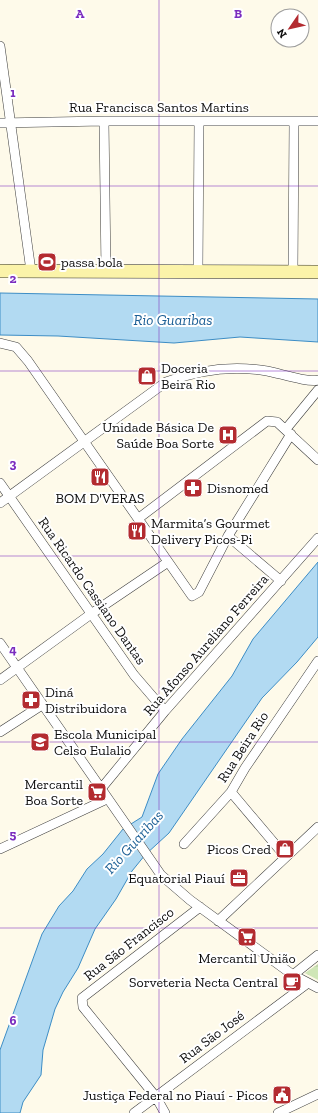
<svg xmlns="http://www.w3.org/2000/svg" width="318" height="1113" viewBox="0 0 318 1113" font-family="'Zilla Slab',serif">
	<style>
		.park { fill: url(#park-tufts) }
		.water { fill: #b2daf2; stroke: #3d8dc5 }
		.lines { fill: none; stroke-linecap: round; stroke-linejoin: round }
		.street-casing { stroke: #3e3e3e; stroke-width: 10 }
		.secondary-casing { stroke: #2d2d2d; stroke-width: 14 }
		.street { stroke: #fff; stroke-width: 9 }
		.secondary { stroke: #fbf3a9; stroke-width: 13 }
		.grid { fill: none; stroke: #7b2cbf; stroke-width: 1; stroke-opacity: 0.55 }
		.labels { text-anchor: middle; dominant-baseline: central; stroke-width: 4; stroke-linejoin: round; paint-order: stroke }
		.street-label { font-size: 14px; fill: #0b0b0b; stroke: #fff }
		.poi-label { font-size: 14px; fill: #0b0b0b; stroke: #fff; text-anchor: start }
		.water-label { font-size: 15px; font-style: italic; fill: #1c5f95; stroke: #fff }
		.grid-label { font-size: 13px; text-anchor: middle; font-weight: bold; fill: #7b2cbf; stroke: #fff; stroke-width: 4; stroke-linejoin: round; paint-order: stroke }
	</style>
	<defs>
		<pattern id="park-tufts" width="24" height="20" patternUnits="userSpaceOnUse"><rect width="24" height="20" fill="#cfe6b7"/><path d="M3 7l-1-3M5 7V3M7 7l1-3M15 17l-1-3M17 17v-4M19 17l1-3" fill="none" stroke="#b0c49c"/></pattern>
	</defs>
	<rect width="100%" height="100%" fill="#fefaea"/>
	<!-- park -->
	<path class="park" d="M 318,964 L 318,980 L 305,973 Z"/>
	<!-- water -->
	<path class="water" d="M 0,293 L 318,299 L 318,342 L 240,337 L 174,343 L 58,336 L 0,335 Z
		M 318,562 L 318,637 L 297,662 L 262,698 L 169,833 L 145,855 L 132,871 L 116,899 L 95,929 L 78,968 L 63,992 L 55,1009 L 43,1050 L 41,1075 L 23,1102 L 20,1113 L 0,1113 L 0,1050 L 42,934 L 59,906 L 73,891 L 87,869 L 103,854 L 123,829 L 142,817 L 158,774 L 182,739 L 232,676 L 253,639 Z"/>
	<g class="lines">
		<defs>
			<path id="street" d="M 0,46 L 31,271
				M 104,121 L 106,270
				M 0,123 L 104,121 L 318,121
				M 198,271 L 199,121
				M 293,272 L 294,121
				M 0,343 L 16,347 L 28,361 L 192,596 L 199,592 L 228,536 L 291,434
				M 286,429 L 318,390
				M 0,483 L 134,675 L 165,711
				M 0,503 L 166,382 C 198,370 233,365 267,371 C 279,373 308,383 318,380
				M 139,518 L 267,421 L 277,422 L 318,460
				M 228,536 L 281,581
				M 0,643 L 161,875 L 190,900 L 293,975 L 318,988
				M 0,680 L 91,614 L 168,562
				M 0,732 L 42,705
				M 100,790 L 165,711 L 318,538
				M 231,792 L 285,856
				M 184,844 L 231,792 L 245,768 L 318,661
				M 0,849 L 107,799
				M 218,921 L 318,827
				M 293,975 L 318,955
				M 134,1113 L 308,983
				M 165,1113 L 156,1097 L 83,1007 L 82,998 L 200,907
				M 278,1113 L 318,1094"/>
			<path id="secondary" d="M 0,271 L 318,272"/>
		</defs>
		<!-- street casing -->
		<use href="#street" class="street-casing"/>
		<!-- secondary casing -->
		<use href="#secondary" class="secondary-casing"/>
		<!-- street -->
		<use href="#street" class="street"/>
		<!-- secondary -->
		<use href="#secondary" class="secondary"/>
	</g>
	<!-- grid -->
	<path class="grid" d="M 159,0 L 159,1113M 0,186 L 318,186M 0,371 L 318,371M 0,556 L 318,556M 0,742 L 318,742M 0,928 L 318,928"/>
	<!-- icons -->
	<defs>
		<symbol id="stadium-square" viewBox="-11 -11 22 22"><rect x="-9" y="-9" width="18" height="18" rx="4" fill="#b32b30" stroke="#fff"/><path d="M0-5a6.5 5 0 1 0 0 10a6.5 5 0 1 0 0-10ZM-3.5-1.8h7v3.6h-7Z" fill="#fff"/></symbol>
		<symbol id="shop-square" viewBox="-11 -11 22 22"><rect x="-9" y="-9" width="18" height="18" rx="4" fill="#b32b30" stroke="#fff"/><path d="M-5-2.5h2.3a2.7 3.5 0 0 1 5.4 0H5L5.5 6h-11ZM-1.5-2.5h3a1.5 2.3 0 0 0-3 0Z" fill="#fff"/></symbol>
		<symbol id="hospital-square" viewBox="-11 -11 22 22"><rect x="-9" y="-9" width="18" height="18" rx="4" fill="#b32b30" stroke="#fff"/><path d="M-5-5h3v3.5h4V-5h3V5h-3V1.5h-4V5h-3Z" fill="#fff"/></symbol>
		<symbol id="restaurant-square" viewBox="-11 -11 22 22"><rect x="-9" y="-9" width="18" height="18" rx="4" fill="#b32b30" stroke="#fff"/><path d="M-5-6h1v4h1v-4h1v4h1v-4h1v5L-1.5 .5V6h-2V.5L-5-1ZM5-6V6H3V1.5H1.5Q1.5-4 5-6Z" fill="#fff"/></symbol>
		<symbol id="pharmacy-square" viewBox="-11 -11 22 22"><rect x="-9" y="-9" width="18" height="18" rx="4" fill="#b32b30" stroke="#fff"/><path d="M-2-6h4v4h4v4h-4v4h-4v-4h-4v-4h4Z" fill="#fff"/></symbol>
		<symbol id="school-square" viewBox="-11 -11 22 22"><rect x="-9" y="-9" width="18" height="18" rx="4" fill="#b32b30" stroke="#fff"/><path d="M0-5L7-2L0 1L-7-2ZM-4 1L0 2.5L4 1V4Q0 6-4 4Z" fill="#fff"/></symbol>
		<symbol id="supermarket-square" viewBox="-11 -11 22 22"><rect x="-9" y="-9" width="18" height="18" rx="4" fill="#b32b30" stroke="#fff"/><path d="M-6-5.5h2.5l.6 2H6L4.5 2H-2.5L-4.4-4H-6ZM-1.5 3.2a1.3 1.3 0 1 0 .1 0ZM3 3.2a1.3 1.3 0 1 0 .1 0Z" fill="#fff"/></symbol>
		<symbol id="office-square" viewBox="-11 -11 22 22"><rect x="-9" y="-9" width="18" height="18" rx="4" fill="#b32b30" stroke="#fff"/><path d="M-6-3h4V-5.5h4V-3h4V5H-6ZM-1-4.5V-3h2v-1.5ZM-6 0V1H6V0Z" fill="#fff"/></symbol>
		<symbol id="cafe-square" viewBox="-11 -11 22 22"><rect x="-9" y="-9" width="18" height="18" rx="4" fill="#b32b30" stroke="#fff"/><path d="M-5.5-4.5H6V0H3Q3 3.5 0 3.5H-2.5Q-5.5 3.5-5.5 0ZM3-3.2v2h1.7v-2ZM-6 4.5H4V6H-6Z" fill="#fff"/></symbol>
		<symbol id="civic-square" viewBox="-11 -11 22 22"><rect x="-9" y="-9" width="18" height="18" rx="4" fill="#b32b30" stroke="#fff"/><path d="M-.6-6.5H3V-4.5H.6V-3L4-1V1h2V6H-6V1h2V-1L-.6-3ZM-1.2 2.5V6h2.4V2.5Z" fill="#fff"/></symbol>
	</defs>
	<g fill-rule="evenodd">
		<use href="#stadium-square" x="36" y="251" width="22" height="22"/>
		<use href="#shop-square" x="136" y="365" width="22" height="22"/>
		<use href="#hospital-square" x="217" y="424" width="22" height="22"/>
		<use href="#restaurant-square" x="89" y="466" width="22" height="22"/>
		<use href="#pharmacy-square" x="182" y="477" width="22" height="22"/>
		<use href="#restaurant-square" x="126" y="520" width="22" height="22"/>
		<use href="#pharmacy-square" x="20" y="689" width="22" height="22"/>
		<use href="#school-square" x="29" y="731" width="22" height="22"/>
		<use href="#supermarket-square" x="86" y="781" width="22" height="22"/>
		<use href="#shop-square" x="274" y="838" width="22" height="22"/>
		<use href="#office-square" x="228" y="867" width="22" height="22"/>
		<use href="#supermarket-square" x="236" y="926" width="22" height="22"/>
		<use href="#cafe-square" x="281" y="971" width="22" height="22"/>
		<use href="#civic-square" x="271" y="1084" width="22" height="22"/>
	</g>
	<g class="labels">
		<!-- street labels -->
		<g class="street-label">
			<text x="159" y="107">Rua Francisca Santos Martins</text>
			<text transform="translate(92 591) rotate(55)">Rua Ricardo Cassiano Dantas</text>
			<text transform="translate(206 645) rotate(-49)">Rua Afonso Aureliano Ferreira</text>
			<text transform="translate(243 747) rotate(-57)">Rua Beira Rio</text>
			<text transform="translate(129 944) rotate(-38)">Rua São Francisco</text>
			<text transform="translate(212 1037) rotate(-37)">Rua São José</text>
		</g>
		<!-- poi labels -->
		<g class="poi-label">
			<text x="61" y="262">passa bola</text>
			<text x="161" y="368">Doceria<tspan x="161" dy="16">Beira Rio</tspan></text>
			<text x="214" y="427" text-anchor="end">Unidade Básica De<tspan x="214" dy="16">Saúde Boa Sorte</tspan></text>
			<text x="207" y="488">Disnomed</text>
			<text x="100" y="498" text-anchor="middle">BOM D'VERAS</text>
			<text x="151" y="523">Marmita’s Gourmet<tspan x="151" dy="16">Delivery Picos-Pi</tspan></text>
			<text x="45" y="692">Diná<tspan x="45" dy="16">Distribuidora</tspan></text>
			<text x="54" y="734">Escola Municipal<tspan x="54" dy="16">Celso Eulalio</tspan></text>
			<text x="83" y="784" text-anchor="end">Mercantil<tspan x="83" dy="16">Boa Sorte</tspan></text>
			<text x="271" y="849" text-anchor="end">Picos Cred</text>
			<text x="225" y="878" text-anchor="end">Equatorial Piauí</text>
			<text x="247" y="958" text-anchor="middle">Mercantil União</text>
			<text x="278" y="982" text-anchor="end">Sorveteria Necta Central</text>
			<text x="268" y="1095" text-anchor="end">Justiça Federal no Piauí - Picos</text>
		</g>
		<!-- water labels -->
		<g class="water-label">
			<text x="173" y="320">Rio Guaribas</text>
			<text transform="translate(134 842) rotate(-48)">Rio Guaribas</text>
		</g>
	</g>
	<g class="grid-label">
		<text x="80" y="18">A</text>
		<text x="238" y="18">B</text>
		<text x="13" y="97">1</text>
		<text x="13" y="283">2</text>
		<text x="13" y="468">3</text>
		<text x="13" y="654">4</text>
		<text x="13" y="839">5</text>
		<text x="13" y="1025">6</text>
	</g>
	<!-- north arrow -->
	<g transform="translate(290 28) rotate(236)"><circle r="19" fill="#ffffff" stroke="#9d9d9d"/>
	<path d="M0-3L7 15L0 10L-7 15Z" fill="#b32b30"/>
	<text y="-6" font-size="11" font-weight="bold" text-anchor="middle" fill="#0b0b0b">N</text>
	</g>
</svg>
